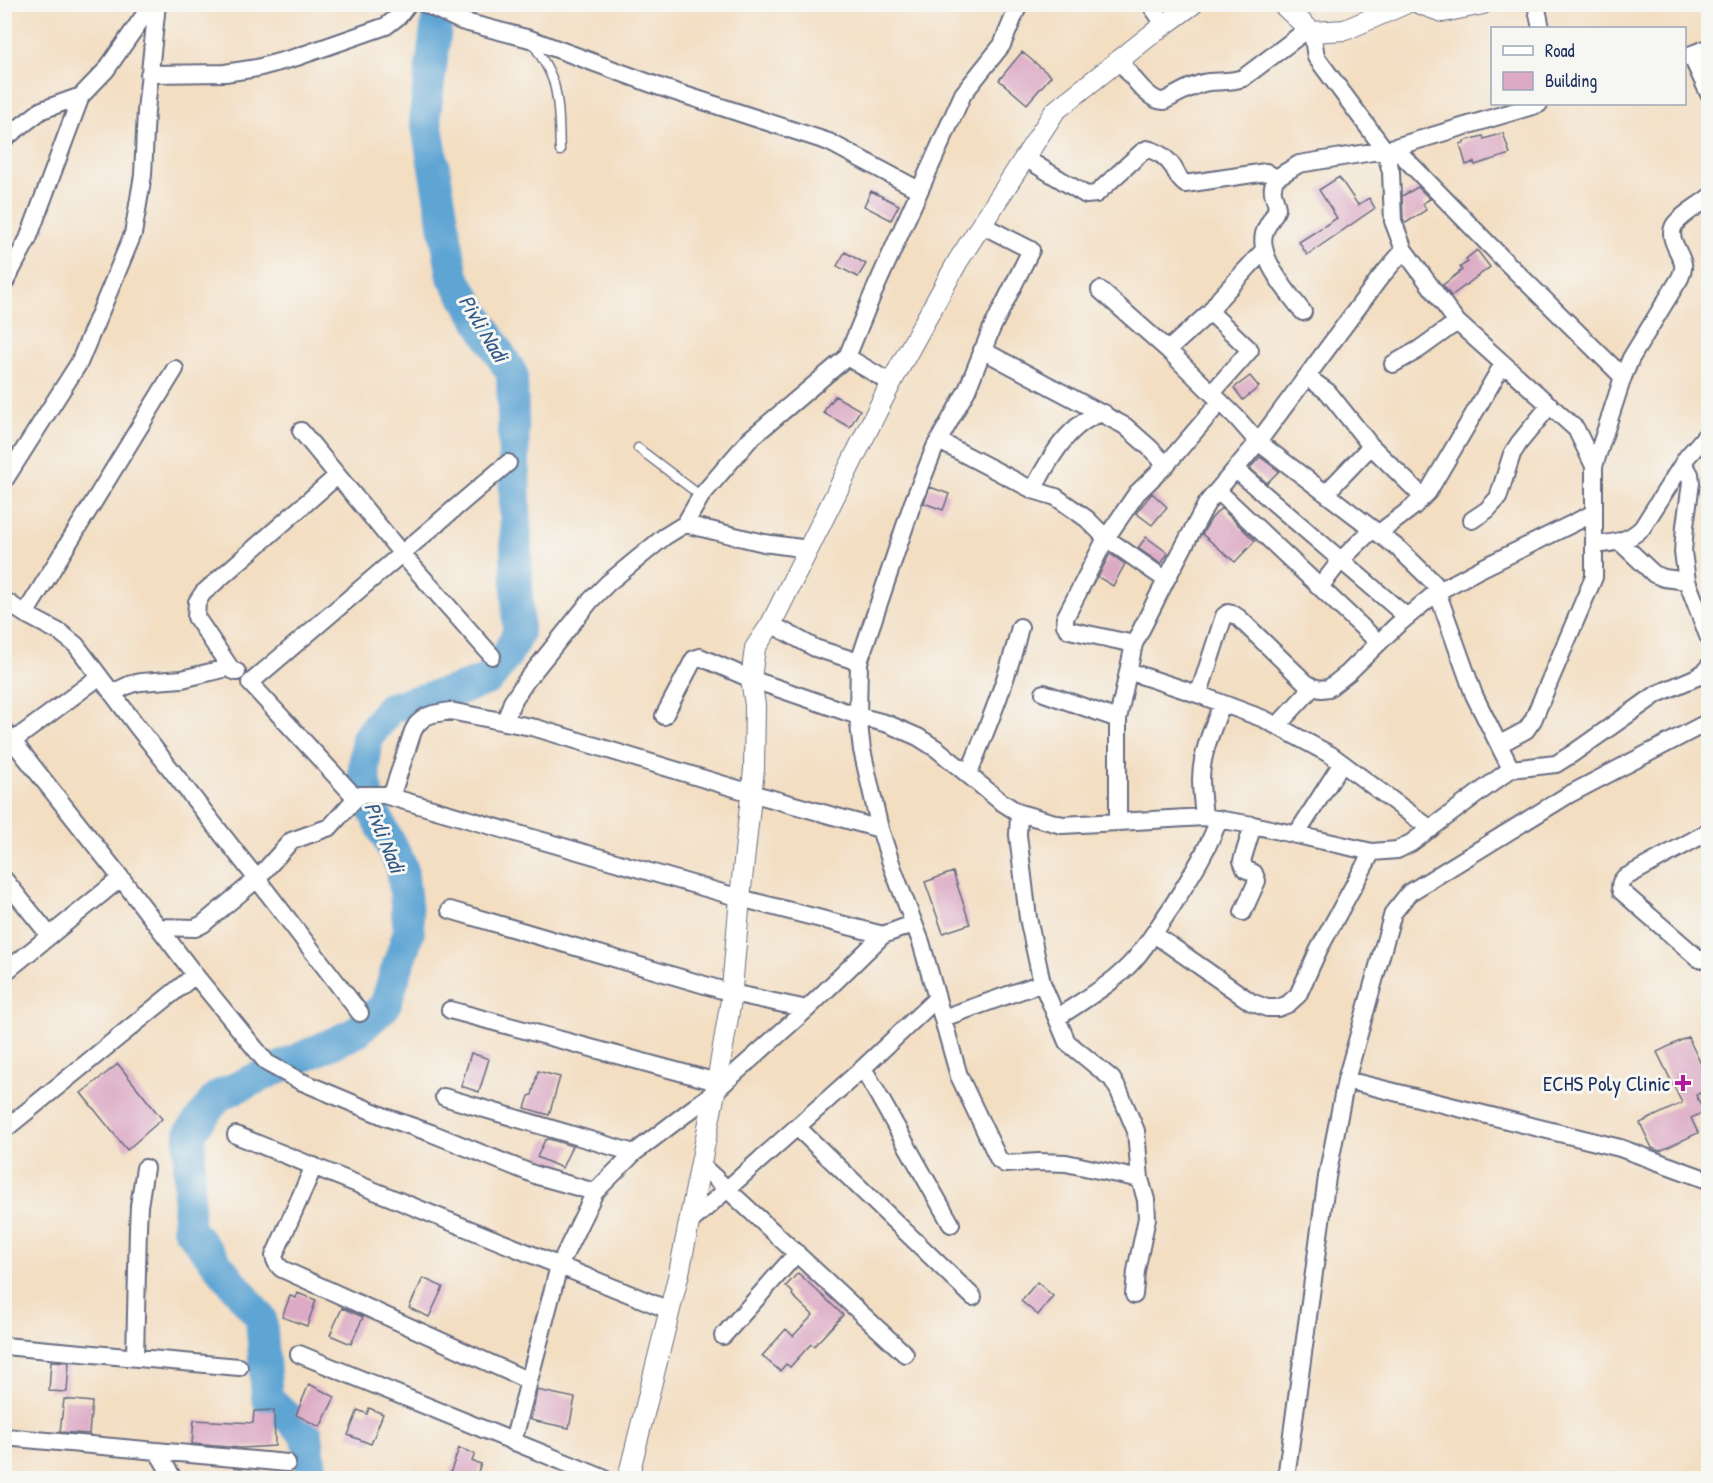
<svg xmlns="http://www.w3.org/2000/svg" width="1713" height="1483" viewBox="0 0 1713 1483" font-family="'Patrick Hand',sans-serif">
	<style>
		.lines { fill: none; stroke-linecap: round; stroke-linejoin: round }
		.river { stroke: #5ea5d4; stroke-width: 32 }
		.building { fill: #dcaac5 }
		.service-casing { stroke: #676c81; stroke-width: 11 }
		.minor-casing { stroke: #676c81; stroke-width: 20 }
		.tertiary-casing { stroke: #676c81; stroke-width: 22 }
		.service { stroke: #fff; stroke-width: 8 }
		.minor { stroke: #fff; stroke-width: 16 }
		.tertiary { stroke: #fff; stroke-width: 20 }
		.poi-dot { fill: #b5179e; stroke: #f6f6f2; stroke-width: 2 }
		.labels { text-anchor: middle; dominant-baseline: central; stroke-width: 6; stroke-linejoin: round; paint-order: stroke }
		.poi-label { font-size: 21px; fill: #1b2f5e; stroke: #f6f6f2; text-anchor: end }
		.water-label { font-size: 22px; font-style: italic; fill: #325887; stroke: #f6f6f2 }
	</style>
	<rect width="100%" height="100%" fill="#f6f6f2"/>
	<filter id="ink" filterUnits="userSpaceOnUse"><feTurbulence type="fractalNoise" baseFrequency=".0167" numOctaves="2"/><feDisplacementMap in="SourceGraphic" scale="12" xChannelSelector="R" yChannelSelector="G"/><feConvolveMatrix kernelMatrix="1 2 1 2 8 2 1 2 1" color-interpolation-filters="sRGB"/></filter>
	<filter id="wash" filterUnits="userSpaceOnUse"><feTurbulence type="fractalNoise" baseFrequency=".008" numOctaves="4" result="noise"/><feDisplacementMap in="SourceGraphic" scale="24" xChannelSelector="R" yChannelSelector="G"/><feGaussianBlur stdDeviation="1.35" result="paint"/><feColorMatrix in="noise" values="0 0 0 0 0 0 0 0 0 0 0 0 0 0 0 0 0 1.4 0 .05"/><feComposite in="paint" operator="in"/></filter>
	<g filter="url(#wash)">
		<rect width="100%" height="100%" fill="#f3dec2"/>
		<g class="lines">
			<!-- river -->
			<path class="river" d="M 312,1478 L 307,1435 L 267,1398 L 261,1318 L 188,1228 L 190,1133 L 218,1096 L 355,1033 L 385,1006 L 409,931 L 402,867 L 368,800 L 364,770 L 367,738 L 390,708 L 457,690 L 489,679 L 508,653 L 518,633 L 512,374 L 453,277 L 425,115 L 439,4"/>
		</g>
		<g id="blocks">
			<!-- building -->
			<path class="building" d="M 1022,52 L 1051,76 L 1027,104 L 999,80 Z
				M 1503,133 L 1510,154 L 1475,165 L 1474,162 L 1466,165 L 1460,144 L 1464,143 L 1464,141 L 1483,136 L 1484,139 Z
				M 1339,177 L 1358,205 L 1369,198 L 1375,208 L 1307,255 L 1299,242 L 1337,218 L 1319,190 Z
				M 1418,187 L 1430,199 L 1423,203 L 1426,210 L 1406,223 L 1403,219 L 1402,196 Z
				M 871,191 L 899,205 L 891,220 L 864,206 Z
				M 1477,250 L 1490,267 L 1451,296 L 1443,285 L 1462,270 L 1460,267 L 1468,262 L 1466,259 Z
				M 845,252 L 866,264 L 858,277 L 837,266 Z
				M 1250,376 L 1259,387 L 1243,400 L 1234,388 Z
				M 835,396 L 860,410 L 850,427 L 823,413 L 830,401 L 831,402 Z
				M 1260,457 L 1279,471 L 1267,483 L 1250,468 Z
				M 930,487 L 949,494 L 943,510 L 924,503 Z
				M 1152,493 L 1167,507 L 1152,525 L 1136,513 Z
				M 1221,508 L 1255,541 L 1235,562 L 1202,534 L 1211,519 Z
				M 1146,537 L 1168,553 L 1161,564 L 1138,548 Z
				M 1110,554 L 1125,564 L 1113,586 L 1098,577 Z
				M 953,872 L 970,924 L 943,933 L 925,882 Z
				M 1688,1037 L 1708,1079 L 1708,1089 L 1696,1095 L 1704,1112 L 1691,1118 L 1698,1133 L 1660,1151 L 1652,1148 L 1640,1123 L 1682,1103 L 1657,1052 Z
				M 471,1053 L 489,1059 L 479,1092 L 461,1086 Z
				M 118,1064 L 162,1119 L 127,1150 L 81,1093 Z
				M 538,1071 L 560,1077 L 549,1115 L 525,1108 L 529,1096 L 532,1095 Z
				M 549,1139 L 572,1146 L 562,1168 L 537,1157 L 545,1140 Z
				M 798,1273 L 843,1315 L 814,1346 L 811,1344 L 790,1367 L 786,1364 L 780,1371 L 762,1356 L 786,1329 L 793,1336 L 813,1315 L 792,1295 L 793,1293 L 786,1286 Z
				M 423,1278 L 443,1287 L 429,1317 L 409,1308 Z
				M 1037,1282 L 1053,1296 L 1038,1315 L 1021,1301 Z
				M 297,1293 L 316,1300 L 307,1326 L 282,1317 L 290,1296 L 296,1298 Z
				M 342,1308 L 363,1317 L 351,1344 L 330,1335 Z
				M 51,1361 L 69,1362 L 67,1392 L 49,1391 Z
				M 309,1384 L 335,1397 L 320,1427 L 296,1415 Z
				M 537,1390 L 575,1398 L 569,1428 L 531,1420 Z
				M 64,1399 L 92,1402 L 89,1434 L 60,1432 Z
				M 369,1408 L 383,1414 L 371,1444 L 348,1435 L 358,1410 L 367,1414 Z
				M 274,1410 L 275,1446 L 241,1448 L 192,1444 L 194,1420 L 253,1423 L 254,1411 Z
				M 459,1448 L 475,1454 L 472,1461 L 481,1464 L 475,1479 L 448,1479 Z"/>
		</g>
	</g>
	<g filter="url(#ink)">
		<use href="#blocks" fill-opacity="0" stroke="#676c81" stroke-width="1.5"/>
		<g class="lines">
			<defs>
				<path id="service" d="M 532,42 C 540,55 550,69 554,84 C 560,106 559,129 560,151
					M 638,448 L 701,496"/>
				<path id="minor" d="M 425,4 L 461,21 L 530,39 L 660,87 L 829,142 L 919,190
					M 1150,4 L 1165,25
					M 1536,4 L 1541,28
					M 1312,32 L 1316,57 L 1385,150 L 1391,172 L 1393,221 L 1404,250 L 1457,322 L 1576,429 L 1594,466 L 1594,577 L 1533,720 L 1526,730 L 1500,744
					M 1691,55 L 1708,92
					M 1684,57 L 1708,48
					M 1119,60 C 1129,72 1148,102 1164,101 C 1178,94 1193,84 1209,82 C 1221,81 1232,82 1243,78 L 1308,29
					M 149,74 L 225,73 L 257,68 L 297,57 L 386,26 L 399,16 L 408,4
					M 4,139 L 42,110 L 81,96 L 106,70 L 152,4
					M 1394,147 L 1504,260 L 1623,377
					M 1025,158 L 1086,195 L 1096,194 L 1142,152 L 1147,149 C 1157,151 1167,158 1173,167 C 1177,173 1178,179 1185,184 L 1266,172 L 1276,178 L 1299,164 L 1385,150 L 1539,104
					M 1276,178 C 1269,193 1275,194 1277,208 C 1274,217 1266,225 1264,234 C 1258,258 1289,294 1303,312
					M 982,225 L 1031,250 L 991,330 L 967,390 L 935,447 L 912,505 L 859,662 L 858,716 L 862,750 L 880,829 L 893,869 L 921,942 L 959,1076 L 999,1160 L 1005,1164 L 1039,1162 L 1066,1163 L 1140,1179 L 1136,1131 L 1119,1091 L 1112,1079 L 1067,1042 L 1042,983 L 1028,918 L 1018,835 L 1019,813
					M 1264,250 L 1220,298 L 1210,312 L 1168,350 L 1236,417 L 1258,442 L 1379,279 L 1404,250
					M 4,284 L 28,239 L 81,96
					M 1100,290 L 1168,350
					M 1210,312 L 1250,350 L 1212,393
					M 1393,364 L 1418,350 L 1457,322
					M 1307,377 L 1328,392 L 1371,446 L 1423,497 L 1413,507 L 1379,533
					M 891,383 L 847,357 L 872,296 L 963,94 L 1002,45 L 1019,4
					M 301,431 L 402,554 L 492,656
					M 939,441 L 1033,490 L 1056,497 L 1087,519 L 1106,538 L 1137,493 L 1166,465 L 1150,448 L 1125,426 L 982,350
					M 1683,463 L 1690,474 L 1691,483 L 1685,526 L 1683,552 L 1687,581 L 1708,636
					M 1166,465 L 1220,402
					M 1594,466 L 1623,377 L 1631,358 L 1680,278 C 1682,273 1684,269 1683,264 C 1680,251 1666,237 1675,224 C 1683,214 1698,206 1708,198
					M 1236,470 L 1407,617
					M 4,481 L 79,363 L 133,234 L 143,175 L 146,111 L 157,4
					M 1033,490 C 1048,461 1070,420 1104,413
					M 1218,491 L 1379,643
					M 1326,493 L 1371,446
					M 1423,497 L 1428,492 L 1503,364
					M 1472,520 L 1487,510 L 1498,498 L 1512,454 L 1519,443 L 1550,405
					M 685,524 L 764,543 L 808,549
					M 1620,542 L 1654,574 L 1664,578 L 1687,581
					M 1594,545 C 1613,543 1628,542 1642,528 L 1687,457 L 1708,433
					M 1320,587 L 1341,560 L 1373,529
					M 4,600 L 25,614 L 61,633 L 76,645 L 136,725 L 257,879 L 360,1013
					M 25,614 L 175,369
					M 771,624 L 815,648 L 859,662
					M 1134,644 L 1069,630 L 1065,625 L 1065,618 L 1106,538 L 1166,580
					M 231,669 L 196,617 L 197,602 L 203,593 L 337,476
					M 1128,671 L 1200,695
					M 112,693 L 131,684 L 141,682 L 182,679 L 227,668 L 237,672
					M 1044,693 L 1118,719
					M 664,716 L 694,659 L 700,657 L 751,679 L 858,716 L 888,724 L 918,737 L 937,749 L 1000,801 L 1019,813 L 1062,825 L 1118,822 L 1118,719 L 1134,644 L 1166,580 L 1207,503 L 1258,442 L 1399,549 L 1434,583 L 1474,695 L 1511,769
					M 505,722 L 512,702 L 526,681 L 591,600 L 608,583 L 664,537 L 685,524 L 701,496 L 750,439 L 847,357
					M 1277,726 L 1313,687
					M 4,730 L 121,878 L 195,975 L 267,1063 L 300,1081 L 388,1118 L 431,1133 L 538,1176 L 595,1192
					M 13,741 L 99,677
					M 968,775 C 988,726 1008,678 1020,627
					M 391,797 L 413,731 L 417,724 L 425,717 L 433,714 L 450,711 L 536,728 L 751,793 L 880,829
					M 356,798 L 250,683 L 508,463
					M 1204,817 C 1203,805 1201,792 1201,780 C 1201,753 1213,728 1222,704
					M 1118,822 L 1204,817 L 1253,825 L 1372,852 L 1397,850 L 1411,843 L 1511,769 L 1556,764 L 1572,754 L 1657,694 L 1697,677 L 1707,670 L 1708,667
					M 1431,829 L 1331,755 L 1264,719 L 1200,695 L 1200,690 L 1224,616 L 1228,613 L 1233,614 L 1239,618 L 1306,683 L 1313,687 L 1321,689 L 1329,688 L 1348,673 L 1396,626 L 1437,592 L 1480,569 L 1594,513
					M 1708,832 L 1624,878 C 1620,882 1619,885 1621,891 L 1699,959 L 1708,959
					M 1296,835 L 1342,763
					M 4,879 L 50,936
					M 450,910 L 732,993 L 807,1009
					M 1243,912 L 1257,881 L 1254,873 L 1245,869 L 1242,861 L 1253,825
					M 159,927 L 195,928 L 203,924 L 257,879 L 291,841 L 330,827 L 356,798 L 361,795 L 384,795 L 391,797 L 740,898 L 883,935
					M 1154,934 L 1251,1002 L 1267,1008 L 1278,1008 L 1288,1004 L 1298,995 L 1319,949 L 1372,852
					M 4,973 L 121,878
					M 450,1010 L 717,1082
					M 943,1018 L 1042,983
					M 1057,1018 C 1083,1000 1113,984 1134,960 C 1148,944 1159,925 1171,908 C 1189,879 1207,852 1219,819
					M 863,1068 L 951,1224
					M 1346,1080 L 1620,1148 L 1708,1180
					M 444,1097 L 634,1153
					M 797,1127 L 973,1297
					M 4,1130 L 195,975
					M 236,1135 L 669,1310
					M 700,1164 L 905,1354
					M 314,1166 L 274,1256 C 275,1262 277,1265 282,1269 L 529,1381
					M 688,1224 L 863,1068 L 937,998
					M 1134,1295 L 1136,1271 L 1147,1218 L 1146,1200 L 1140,1179
					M 723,1336 L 797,1253
					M 4,1346 L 239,1367
					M 299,1354 L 603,1478
					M 135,1357 L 138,1228 L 139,1206 L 145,1168
					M 4,1437 L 287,1463
					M 513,1442 L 559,1266 L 595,1192 L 634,1153 L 713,1093 L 807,1009 L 883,935 L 913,924
					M 157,1451 L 173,1478
					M 1286,1478 L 1327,1177 L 1346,1080 L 1393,913 L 1409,893 L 1568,795 L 1708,722"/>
				<path id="tertiary" d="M 1282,4 L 1312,32 L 1345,30 L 1405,4
					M 1420,4 L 1443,12 L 1483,4
					M 628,1478 L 679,1273 L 717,1082 L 731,1000 L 740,898 L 754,769 L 755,705 L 751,679 L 755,648 L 771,624 L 891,383 L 958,261 L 1055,111 L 1152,34 L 1193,4"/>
			</defs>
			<!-- service casing -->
			<use href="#service" class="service-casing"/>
			<!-- minor casing -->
			<use href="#minor" class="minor-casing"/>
			<!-- tertiary casing -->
			<use href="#tertiary" class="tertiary-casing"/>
			<!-- service -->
			<use href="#service" class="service"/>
			<!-- minor -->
			<use href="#minor" class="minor"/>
			<!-- tertiary -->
			<use href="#tertiary" class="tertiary"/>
		</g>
	</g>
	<!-- markers -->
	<path class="poi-dot" d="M1680 1074h6v6h6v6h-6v6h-6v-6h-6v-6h6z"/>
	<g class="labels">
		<!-- poi labels -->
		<g class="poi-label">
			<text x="1670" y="1083">ECHS Poly Clinic</text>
		</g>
		<!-- water labels -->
		<g class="water-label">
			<text transform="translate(484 328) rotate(59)">Pivli Nadi</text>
			<text transform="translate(385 837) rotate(68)">Pivli Nadi</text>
		</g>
	</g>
	<!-- margin -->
	<rect width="1713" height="1483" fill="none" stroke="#f6f6f2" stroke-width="24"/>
	<!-- legend -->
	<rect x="1491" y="27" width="195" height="78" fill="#f6f6f2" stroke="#9ea6b7" stroke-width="1.5"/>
	<rect x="1503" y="46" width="30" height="9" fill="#ffffff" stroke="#9ea6b7" stroke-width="1.5"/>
	<text x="1545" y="57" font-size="18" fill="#1b2f5e">Road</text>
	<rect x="1503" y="72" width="30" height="18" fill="#dcaac5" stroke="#9ea6b7" stroke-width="1.5"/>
	<text x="1545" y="87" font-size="18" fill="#1b2f5e">Building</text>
</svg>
